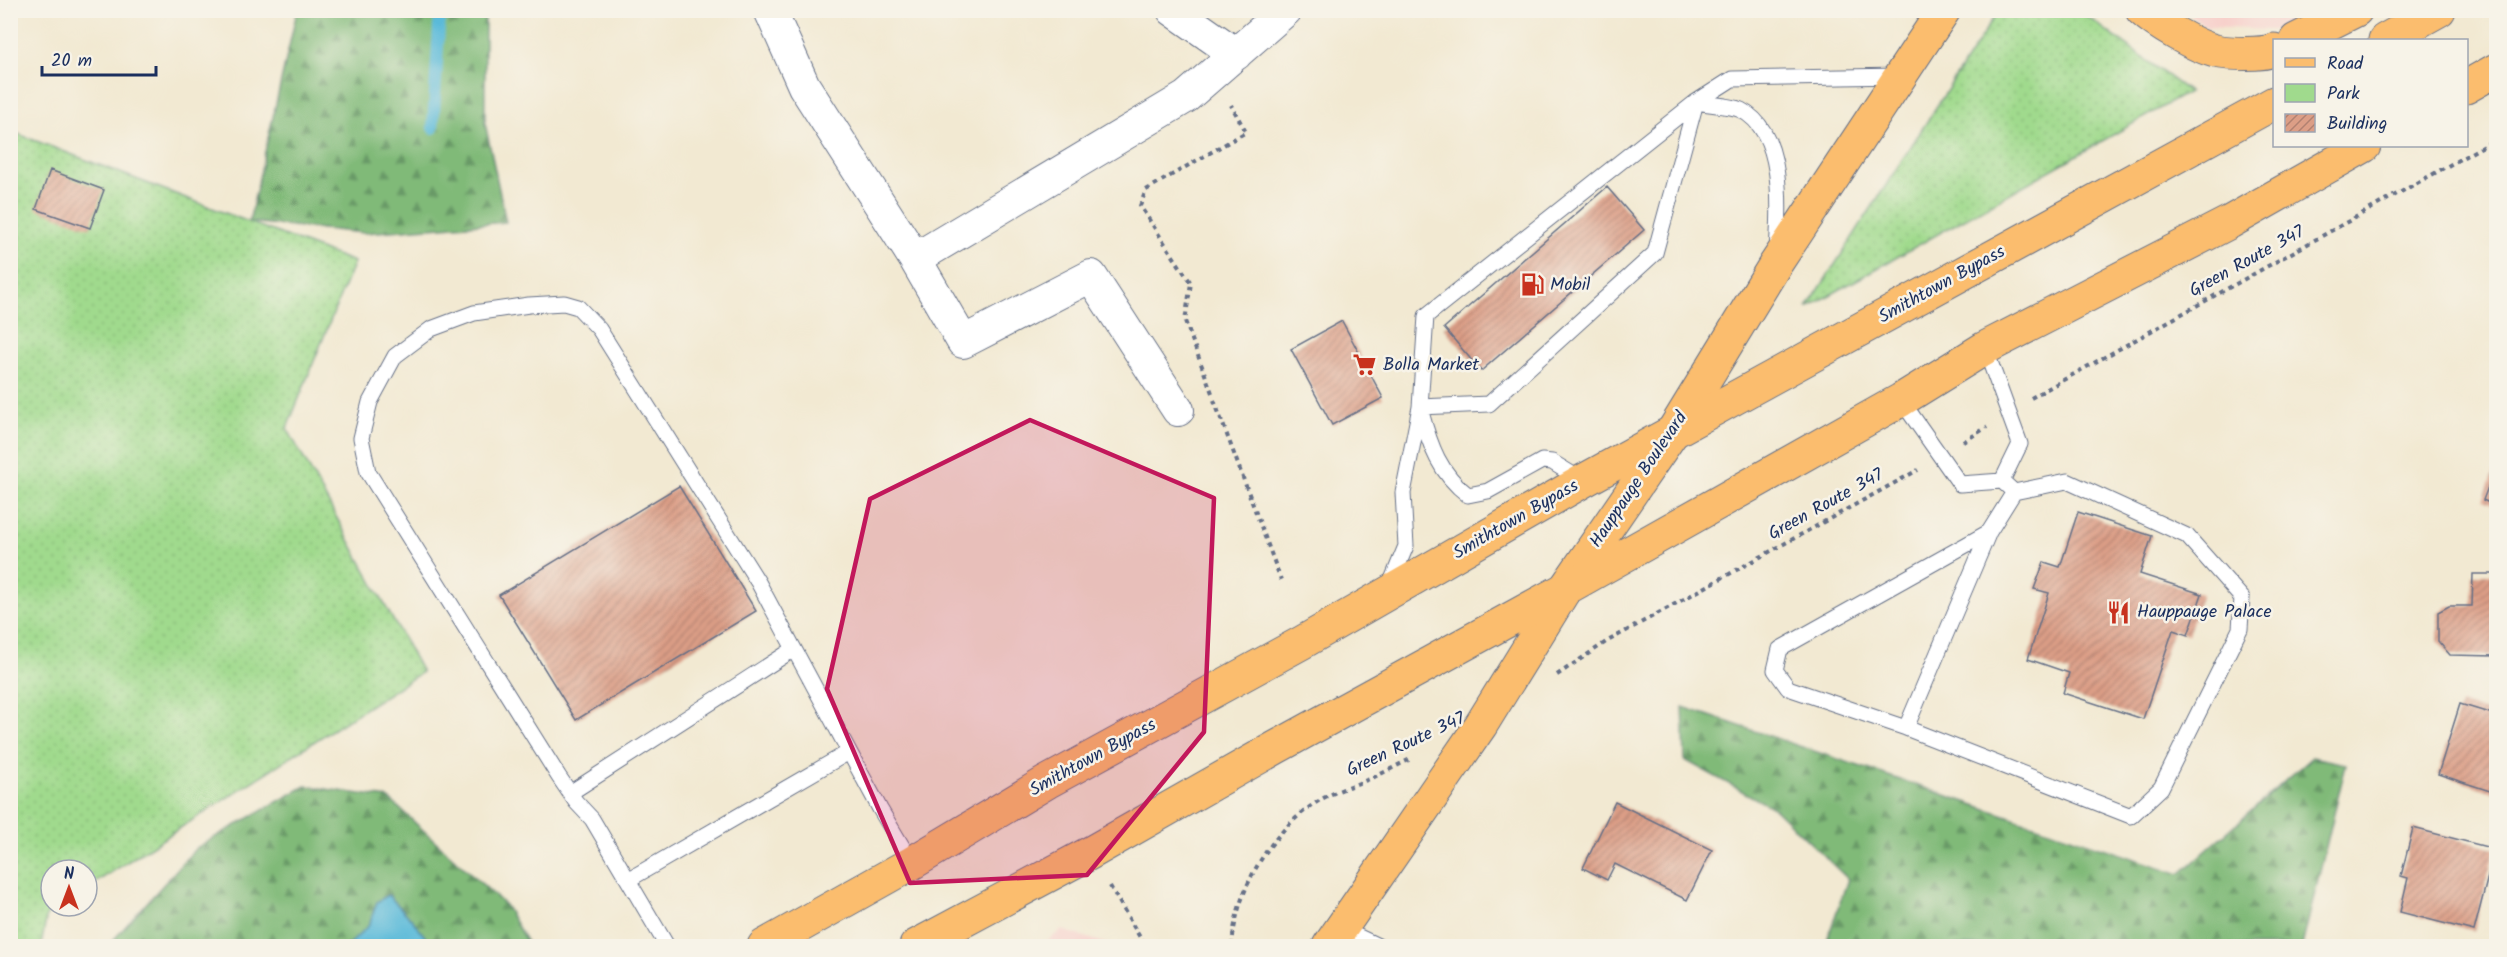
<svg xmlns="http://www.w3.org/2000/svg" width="2507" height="957" viewBox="0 0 2507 957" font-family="Kalam,sans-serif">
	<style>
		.built { fill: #f7d0cb }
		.green { fill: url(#green-dots); stroke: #5e8476; stroke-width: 1.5 }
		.forest { fill: url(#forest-firs); stroke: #4e746b; stroke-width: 1.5 }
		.water { fill: #5abad9; stroke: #3a749c; stroke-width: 1.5 }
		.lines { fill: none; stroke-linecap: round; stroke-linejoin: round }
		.stream { stroke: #5abad9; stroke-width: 12 }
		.building { fill: url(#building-hatch) }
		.lane-casing { stroke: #667087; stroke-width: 17 }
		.street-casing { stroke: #667087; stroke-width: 34 }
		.primary-casing { stroke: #667087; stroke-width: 35 }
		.highway-casing { stroke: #667087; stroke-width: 35 }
		.path { stroke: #667087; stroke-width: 4; stroke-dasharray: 4.5 4.5; stroke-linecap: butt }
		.lane { stroke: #fff; stroke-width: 15 }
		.street { stroke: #fff; stroke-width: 32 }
		.primary { stroke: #fbbd6e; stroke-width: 33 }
		.highway { stroke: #fbbd6e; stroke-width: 33 }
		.marked { fill: #c2185b; fill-opacity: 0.2; stroke: #c2185b; stroke-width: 4.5; stroke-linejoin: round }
		.labels { text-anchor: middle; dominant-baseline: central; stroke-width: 5; stroke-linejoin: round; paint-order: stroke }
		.street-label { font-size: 18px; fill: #1b2f5e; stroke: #f7f3e8 }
		.poi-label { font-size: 18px; fill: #1b2f5e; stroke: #f7f3e8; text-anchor: start }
	</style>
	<defs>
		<pattern id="green-dots" width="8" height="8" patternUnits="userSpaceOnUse" patternTransform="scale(1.5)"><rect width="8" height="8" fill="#a0da8d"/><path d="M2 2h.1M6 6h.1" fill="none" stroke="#89bb7c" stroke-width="1.8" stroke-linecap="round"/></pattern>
		<pattern id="forest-firs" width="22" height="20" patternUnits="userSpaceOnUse" patternTransform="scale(1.5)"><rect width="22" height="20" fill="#80ba78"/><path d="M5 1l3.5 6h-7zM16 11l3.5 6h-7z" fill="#689866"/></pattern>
		<pattern id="building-hatch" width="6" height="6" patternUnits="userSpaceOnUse" patternTransform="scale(1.5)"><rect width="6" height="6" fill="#dc9e86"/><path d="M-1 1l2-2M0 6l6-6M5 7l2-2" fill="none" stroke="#b28171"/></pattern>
	</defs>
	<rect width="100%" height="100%" fill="#f7f3e8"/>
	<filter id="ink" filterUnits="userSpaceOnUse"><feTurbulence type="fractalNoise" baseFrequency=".0167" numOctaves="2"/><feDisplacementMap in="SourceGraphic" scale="12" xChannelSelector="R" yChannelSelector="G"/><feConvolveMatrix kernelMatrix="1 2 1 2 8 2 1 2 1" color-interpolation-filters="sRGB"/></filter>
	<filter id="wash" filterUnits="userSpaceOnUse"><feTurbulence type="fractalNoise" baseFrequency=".008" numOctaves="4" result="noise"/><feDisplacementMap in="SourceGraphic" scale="24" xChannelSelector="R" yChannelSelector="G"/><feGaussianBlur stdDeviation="1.35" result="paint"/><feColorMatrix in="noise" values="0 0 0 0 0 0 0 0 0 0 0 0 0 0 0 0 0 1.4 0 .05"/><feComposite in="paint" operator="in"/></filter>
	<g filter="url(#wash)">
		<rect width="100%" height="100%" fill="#f2e9d2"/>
		<!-- built -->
		<path class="built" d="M 2186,11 L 2328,11 L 2291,31 L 2206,27 Z
			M 1062,930 L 1114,946 L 1040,946 Z"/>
		<!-- green -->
		<path class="green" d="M 1998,11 L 2080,11 L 2189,92 L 1807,308 Z
			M 10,131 L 354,262 L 287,428 L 422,672 L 87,888 L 87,870 L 51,870 L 51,906 L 60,906 L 47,914 L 41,946 L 10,946 Z"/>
		<!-- forest -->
		<path class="forest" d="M 297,11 L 485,11 L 485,123 L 506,222 L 364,233 L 249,222 Z
			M 1683,707 L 2180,874 L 2312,757 L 2346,764 L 2302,946 L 1825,946 L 1848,879 L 1775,809 L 1685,760 Z
			M 305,786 L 388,798 L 505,905 L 529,946 L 432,946 L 413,921 L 388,895 L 377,902 L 369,926 L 348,946 L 108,946 L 196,848 Z"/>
		<!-- water -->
		<path class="water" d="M 388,895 L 413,921 L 432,946 L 348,946 L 369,925 L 377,902 Z"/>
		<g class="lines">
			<!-- stream -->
			<path class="stream" d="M 433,128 L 440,10"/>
		</g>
		<g id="blocks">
			<!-- building -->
			<path class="building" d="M 50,170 L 104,190 L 90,228 L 36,209 Z
				M 1607,187 L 1644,230 L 1481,371 L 1444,328 Z
				M 1342,321 L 1383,398 L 1332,425 L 1291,349 Z
				M 2496,466 L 2496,506 L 2483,500 Z
				M 679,486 L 756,611 L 576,720 L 499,595 Z
				M 2078,512 L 2152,536 L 2140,574 L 2202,594 L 2188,635 L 2173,630 L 2143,719 L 2063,693 L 2069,673 L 2028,659 L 2049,593 L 2034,589 L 2044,562 L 2060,567 Z
				M 2473,574 L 2496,574 L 2496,656 L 2450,655 L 2438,641 L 2438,612 L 2449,606 L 2472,606 Z
				M 2460,704 L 2496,715 L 2496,793 L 2438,774 Z
				M 1615,802 L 1712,850 L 1687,900 L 1615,864 L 1607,880 L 1583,868 Z
				M 2413,828 L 2495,849 L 2474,931 L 2400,912 L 2408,878 L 2401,876 Z"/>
		</g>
	</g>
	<g filter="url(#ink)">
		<use href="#blocks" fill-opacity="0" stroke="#667087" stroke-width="1.5"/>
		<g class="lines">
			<defs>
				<path id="lane" d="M 1696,102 C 1710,105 1729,105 1741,110 C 1785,132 1780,209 1777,250
					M 1985,348 L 2020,444 L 2002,481
					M 1901,400 L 1960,484 L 2002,481 L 2014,492 L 1989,532 L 1906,728 L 2131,816 L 2161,788 L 2240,629 L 2242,598 L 2187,536 L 2067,481 L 2014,492
					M 1420,407 L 1489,404 L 1655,253 L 1696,102
					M 1421,412 C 1430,446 1440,474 1468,495 L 1488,491 L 1542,461 L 1552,462 L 1583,481
					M 1389,587 L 1406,546 L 1403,493 L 1420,407 L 1426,316 L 1696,102 L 1732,79 L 1899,76
					M 1906,728 L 1788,688 L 1775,670 L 1780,649 L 1989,532
					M 570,793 L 794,649
					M 628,880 L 849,752
					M 1340,928 L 1378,946
					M 667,946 L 592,819 L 576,802 L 559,777 L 368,472 L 361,438 L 370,402 L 395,356 L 431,329 L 474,313 L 529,305 L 564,303 L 578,307 L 599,329 L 758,582 L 880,809 L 912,863"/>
				<path id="street" d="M 770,10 L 804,86 L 915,259
					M 1173,10 L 1236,54
					M 1178,410 L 1091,276 L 963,342 L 915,259 L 1186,97 L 1286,10"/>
				<path id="primary" d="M 1329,946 L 1481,725 L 1565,589 L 1672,433 L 1775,265 L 1944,10"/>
				<path id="highway" d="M 2142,10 C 2157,24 2195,46 2215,51 C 2229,54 2262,55 2274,50
					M 2296,40 L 2356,10
					M 2385,40 L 2439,10
					M 2466,87 L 2496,70
					M 764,946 L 912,863 L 1047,782 L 1303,642 L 1583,481 L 2274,103
					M 916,946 L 1092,852 L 1275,748 L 1565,589 L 1901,400 L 1985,348 L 2230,222 L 2364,146"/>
			</defs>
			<!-- lane casing -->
			<use href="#lane" class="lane-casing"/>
			<!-- street casing -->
			<use href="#street" class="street-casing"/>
			<!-- primary casing -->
			<use href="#primary" class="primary-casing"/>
			<!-- highway casing -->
			<use href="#highway" class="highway-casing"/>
			<!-- path -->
			<path class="path" d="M 1212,393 L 1185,321 L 1191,283 L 1140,206 L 1146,190 L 1246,132 L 1231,105
				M 2031,398 L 2496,139
				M 1214,400 L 1281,580
				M 1963,442 L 1987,427
				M 1557,675 L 1606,642 L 1918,470
				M 1110,886 L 1145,946
				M 1232,946 C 1236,891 1267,836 1314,804 C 1331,792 1352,786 1372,778 C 1386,772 1399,764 1413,758"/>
			<!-- lane -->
			<use href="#lane" class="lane"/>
			<!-- street -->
			<use href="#street" class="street"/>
			<!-- primary -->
			<use href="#primary" class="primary"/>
			<!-- highway -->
			<use href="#highway" class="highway"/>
		</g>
	</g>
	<!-- marked area -->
	<path class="marked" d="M 1030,420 L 1214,498 L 1204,732 L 1087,875 L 910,883 L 827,689 L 870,499 Z"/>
	<!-- icons -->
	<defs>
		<symbol id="fuel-bare" viewBox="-9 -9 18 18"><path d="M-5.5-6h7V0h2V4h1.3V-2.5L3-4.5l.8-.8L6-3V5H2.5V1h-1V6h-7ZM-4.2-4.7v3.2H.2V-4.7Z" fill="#c8321e" stroke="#f7f3e8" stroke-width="2.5" paint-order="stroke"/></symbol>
		<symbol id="supermarket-bare" viewBox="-9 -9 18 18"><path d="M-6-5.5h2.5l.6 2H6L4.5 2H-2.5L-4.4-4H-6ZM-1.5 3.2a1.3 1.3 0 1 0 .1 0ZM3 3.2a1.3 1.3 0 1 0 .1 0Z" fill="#c8321e" stroke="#f7f3e8" stroke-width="2.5" paint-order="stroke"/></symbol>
		<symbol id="restaurant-bare" viewBox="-9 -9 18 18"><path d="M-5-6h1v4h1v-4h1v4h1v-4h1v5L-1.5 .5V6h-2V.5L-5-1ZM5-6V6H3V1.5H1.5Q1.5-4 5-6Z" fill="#c8321e" stroke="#f7f3e8" stroke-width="2.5" paint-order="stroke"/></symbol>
	</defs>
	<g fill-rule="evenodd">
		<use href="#fuel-bare" x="1516" y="268" width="33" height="33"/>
		<use href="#supermarket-bare" x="1348" y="348" width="33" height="33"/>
		<use href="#restaurant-bare" x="2102" y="596" width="33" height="33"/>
	</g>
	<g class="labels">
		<!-- street labels -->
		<g class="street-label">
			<text transform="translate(2247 262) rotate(-29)">Green Route 347</text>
			<text transform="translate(1942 285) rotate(-29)">Smithtown Bypass</text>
			<text transform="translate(1639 480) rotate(-56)">Hauppauge Boulevard</text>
			<text transform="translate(1826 505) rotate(-29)">Green Route 347</text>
			<text transform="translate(1516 520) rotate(-30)">Smithtown Bypass</text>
			<text transform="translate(1406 745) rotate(-25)">Green Route 347</text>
			<text transform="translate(1093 758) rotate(-29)">Smithtown Bypass</text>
		</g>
		<!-- poi labels -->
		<g class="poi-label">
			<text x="1550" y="285">Mobil</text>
			<text x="1383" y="365">Bolla Market</text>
			<text x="2137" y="612">Hauppauge Palace</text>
		</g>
	</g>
	<!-- margin -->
	<rect width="2507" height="957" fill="none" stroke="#f7f3e8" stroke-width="36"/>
	<!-- legend -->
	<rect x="2273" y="39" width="195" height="108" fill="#f7f3e8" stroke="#9fa5b1" stroke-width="1.5"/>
	<rect x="2285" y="58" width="30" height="9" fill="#fbbd6e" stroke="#9fa5b1" stroke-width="1.5"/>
	<text x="2327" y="69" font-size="18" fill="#1b2f5e">Road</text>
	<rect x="2285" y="84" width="30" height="18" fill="#a0da8d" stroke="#9fa5b1" stroke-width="1.5"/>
	<text x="2327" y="99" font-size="18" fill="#1b2f5e">Park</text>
	<rect x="2285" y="114" width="30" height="18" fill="url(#building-hatch)" stroke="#9fa5b1" stroke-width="1.5"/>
	<text x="2327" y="129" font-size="18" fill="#1b2f5e">Building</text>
	<!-- north arrow -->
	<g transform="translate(69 888)"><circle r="28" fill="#f7f3e8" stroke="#9fa5b1" stroke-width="1.5"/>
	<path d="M0-4.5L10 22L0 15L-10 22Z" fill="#c8321e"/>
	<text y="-9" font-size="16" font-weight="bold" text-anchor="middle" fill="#1b2f5e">N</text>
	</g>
	<!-- scale -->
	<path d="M42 66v9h114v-9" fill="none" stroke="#1b2f5e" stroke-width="3"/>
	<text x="51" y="66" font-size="18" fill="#1b2f5e" stroke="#f7f3e8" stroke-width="4.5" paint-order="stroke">20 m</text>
</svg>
